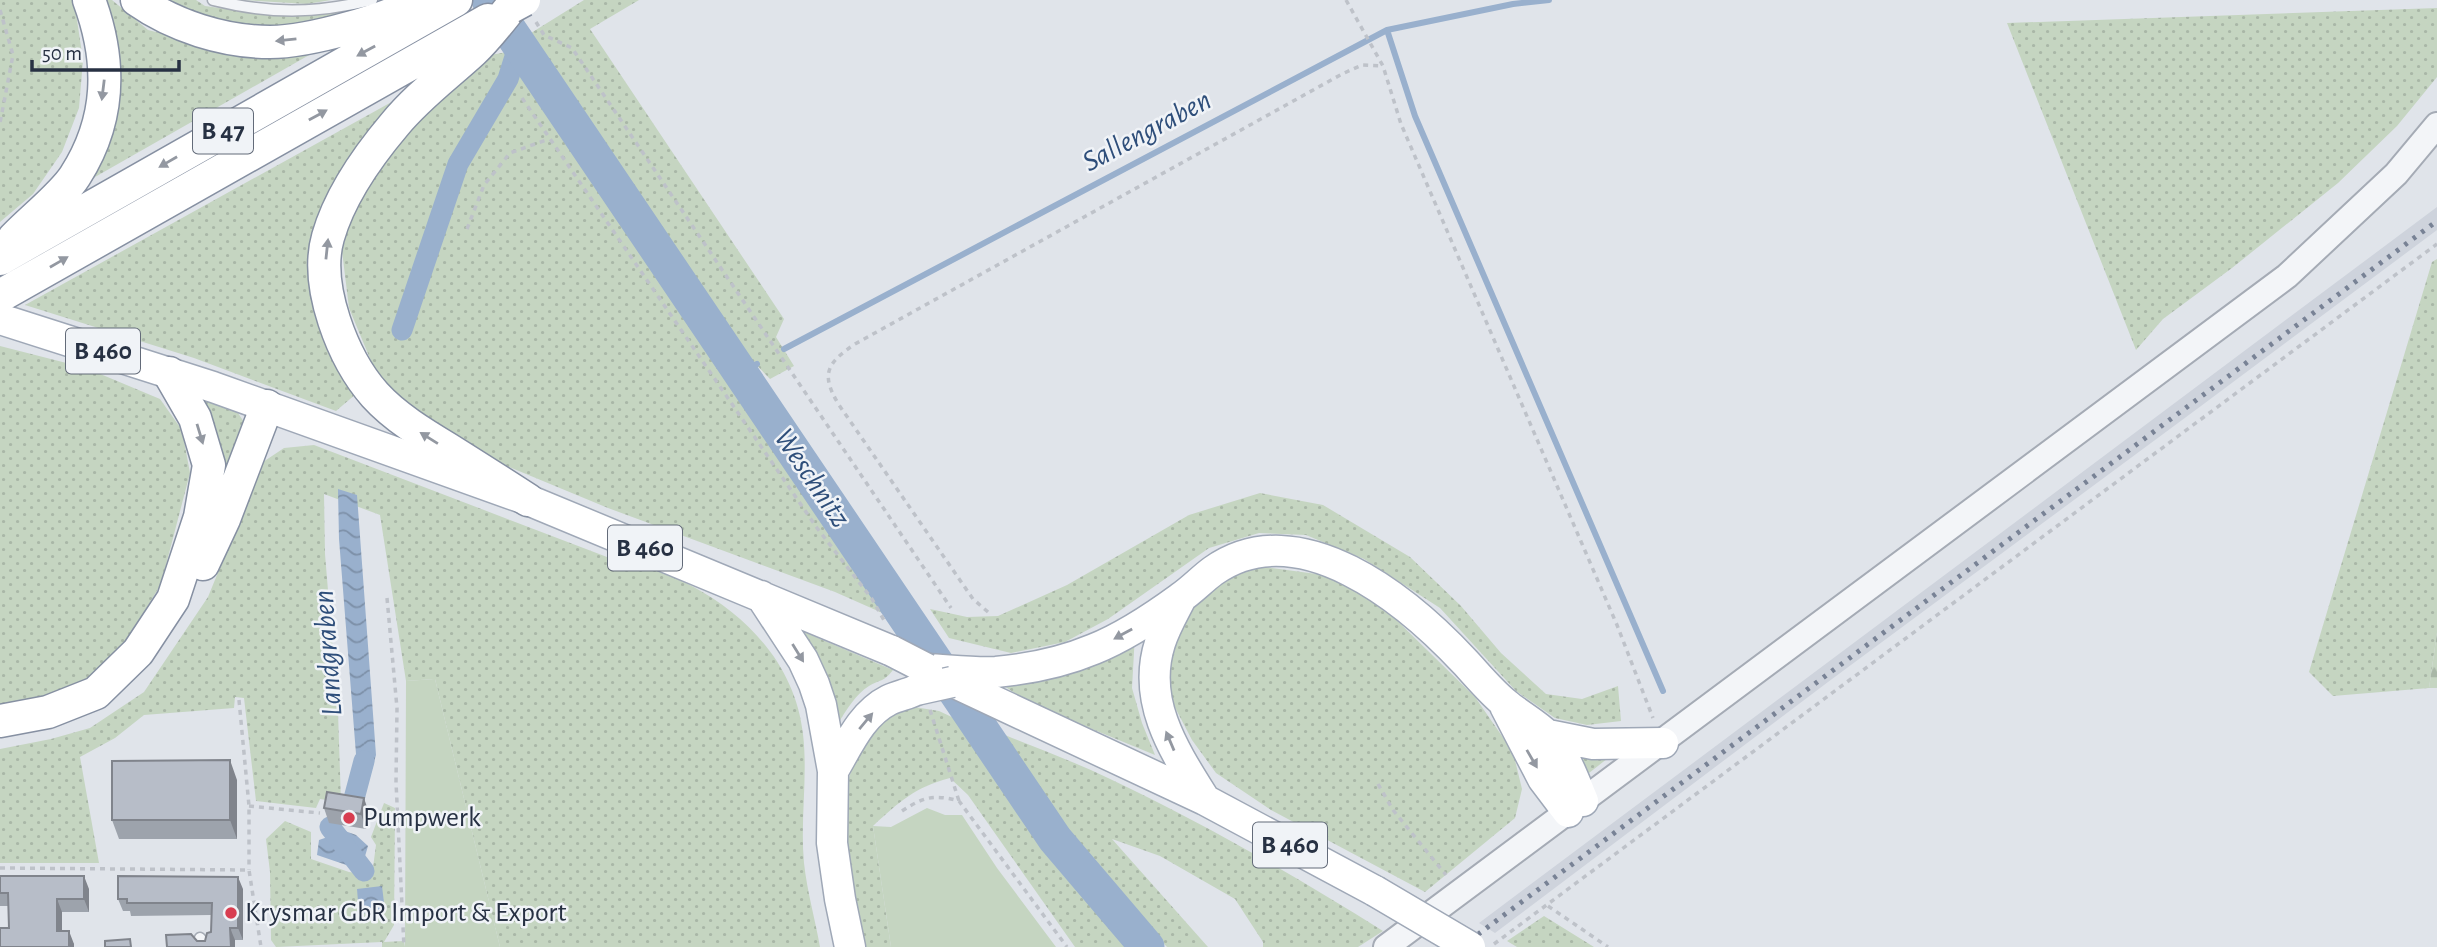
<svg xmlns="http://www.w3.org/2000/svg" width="2437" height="947" viewBox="0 0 2437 947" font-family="'Alegreya Sans',sans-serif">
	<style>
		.built { fill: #ced3dc }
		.grass { fill: url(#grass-dots) }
		.forest { fill: url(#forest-firs) }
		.garden { fill: #c5d5c1 }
		.water { fill: url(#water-waves) }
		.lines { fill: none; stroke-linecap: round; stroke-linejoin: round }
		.stream { stroke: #99b0cd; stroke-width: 6 }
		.canal { stroke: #99b0cd; stroke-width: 21 }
		.river { stroke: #99b0cd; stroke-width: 35 }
		.service-casing { stroke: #a5abb5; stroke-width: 13 }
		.tertiary-casing { stroke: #a5abb5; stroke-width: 28 }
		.primary-casing { stroke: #9fa8b7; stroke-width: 33 }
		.trunk-casing { stroke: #8690a2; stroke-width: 35 }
		.path { stroke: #bec2c9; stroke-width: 3.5; stroke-dasharray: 5 5; stroke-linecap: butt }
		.service { stroke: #f3f5f8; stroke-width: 10 }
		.tertiary { stroke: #f3f5f8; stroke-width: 24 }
		.primary { stroke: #fff; stroke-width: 30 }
		.trunk { stroke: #fff; stroke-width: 32 }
		.rail { stroke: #788295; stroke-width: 5; stroke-dasharray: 3.5 7; stroke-linecap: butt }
		.primary-bridge-casing { stroke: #9fa8b7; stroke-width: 33; stroke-linecap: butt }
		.trunk-bridge-casing { stroke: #8690a2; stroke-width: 35; stroke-linecap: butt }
		.primary-bridge { stroke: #fff; stroke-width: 30 }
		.trunk-bridge { stroke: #fff; stroke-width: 32 }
		.wall { fill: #9da3ac }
		.shaded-wall { fill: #80848c }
		.building { fill: #b7bdc8; stroke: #80848c; stroke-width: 2 }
		.oneway { fill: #9398a1 }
		.poi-dot { fill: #d83d50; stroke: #f0f3f7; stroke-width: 2.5 }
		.labels { text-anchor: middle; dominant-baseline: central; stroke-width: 5; stroke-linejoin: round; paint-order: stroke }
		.shield { fill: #f0f3f7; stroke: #636b79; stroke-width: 2 }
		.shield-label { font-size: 26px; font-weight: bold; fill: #273143 }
		.poi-label { font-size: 28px; fill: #273143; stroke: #f0f3f7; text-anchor: start }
		.water-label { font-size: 30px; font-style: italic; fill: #2e4e7a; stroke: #f0f3f7 }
	</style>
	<defs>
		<pattern id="grass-dots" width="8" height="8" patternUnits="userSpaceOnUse" patternTransform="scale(1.75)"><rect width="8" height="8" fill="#c5d5c1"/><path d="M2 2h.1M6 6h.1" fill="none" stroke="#a9b7a7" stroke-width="1.8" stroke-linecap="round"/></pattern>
		<pattern id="forest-firs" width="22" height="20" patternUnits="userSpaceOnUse" patternTransform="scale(1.75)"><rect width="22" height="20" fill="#c5d5c1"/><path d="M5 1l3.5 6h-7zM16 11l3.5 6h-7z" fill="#a9b7a7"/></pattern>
		<pattern id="water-waves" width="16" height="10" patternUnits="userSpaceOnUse" patternTransform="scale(1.75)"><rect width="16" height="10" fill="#99b0cd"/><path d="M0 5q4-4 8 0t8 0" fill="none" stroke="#7d90a8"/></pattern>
	</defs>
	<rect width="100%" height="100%" fill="#e0e4ea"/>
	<!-- built -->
	<path class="built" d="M 2437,207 L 2437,230 L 2201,406 L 1828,682 L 1495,933 L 1479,923 Z"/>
	<!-- grass -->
	<path class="grass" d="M 0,0 L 74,0 L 83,60 L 79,108 L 62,152 L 33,194 L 0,222 Z
		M 104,0 L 112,0 L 148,30 L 208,45 L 332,42 L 88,181 Z
		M 158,0 L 196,0 L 205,6 L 270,15 L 308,16 L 374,5 L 287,29 L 216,23 Z
		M 242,0 L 331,0 L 307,4 Z
		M 584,0 L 639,0 L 590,29 L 784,319 L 776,337 L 794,366 L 770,379 L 747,355 L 531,33 Z
		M 2437,8 L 2437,77 L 2397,126 L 2338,183 L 2232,268 L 2163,319 L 2136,350 L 2007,23 Z
		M 507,52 L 527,72 L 896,619 L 835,592 L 608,508 L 492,460 L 429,425 L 376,373 L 349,308 L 342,251 L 356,197 L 377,156 L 485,56 Z
		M 397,99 L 322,220 L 356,394 L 336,411 L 194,358 L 25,305 Z
		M 2437,259 L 2437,633 L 2429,688 L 2333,696 L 2309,672 L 2432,262 Z
		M 0,346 L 86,368 L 160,399 L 182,430 L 190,473 L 161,584 L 126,642 L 87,681 L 38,701 L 0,705 Z
		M 194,398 L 236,410 L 246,425 L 216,509 Z
		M 314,445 L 607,557 C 698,573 792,636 803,734 C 808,777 800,820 804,863 C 807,891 815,919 820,947 L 500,947 L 435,679 L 406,681 L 380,515 L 324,494 L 325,554 L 338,712 L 341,802 L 320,799 L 316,808 L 256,801 L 244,698 L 235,697 L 234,708 L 144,715 L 115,738 L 80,757 L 99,863 L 0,863 L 0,749 L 51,739 L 90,728 L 144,692 L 208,597 L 263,462 L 284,448 Z
		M 1260,493 L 1323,505 L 1410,557 L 1461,606 L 1501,653 L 1546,694 L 1582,699 L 1618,686 L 1621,721 L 1587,725 L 1555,718 L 1516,691 L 1440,608 L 1364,559 L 1306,535 L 1259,533 L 1209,548 L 1108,619 L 1065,642 L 1011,653 L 949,638 L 930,609 L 967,617 L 998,616 L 1067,585 L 1189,515 Z
		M 1256,566 L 1324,575 L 1377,601 L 1475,697 L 1513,752 L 1522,789 L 1515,818 L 1425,892 L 1271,810 L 1216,773 L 1192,740 L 1168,694 L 1164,655 L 1184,608 L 1218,582 Z
		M 804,632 L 893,670 C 884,682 881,679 869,686 C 856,694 847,709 839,722 L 830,694 L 806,646 Z
		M 1135,634 L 1132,688 L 1142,723 L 1155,755 L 1029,703 L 1000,683 Z
		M 902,705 L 939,711 L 971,726 L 990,764 L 1062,863 L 1129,947 L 1075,947 L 968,795 L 950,778 C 915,787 899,802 873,826 L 891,947 L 857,947 L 841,804 L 858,749 L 873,720 Z
		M 1005,735 C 1039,749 1075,762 1108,778 C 1203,823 1294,875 1383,931 L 1358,947 L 1263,947 L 1263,942 L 1235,899 L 1160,856 L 1112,839 L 1208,947 L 1167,947 L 1132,909 L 1070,833 Z
		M 1570,748 L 1617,751 L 1589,773 Z
		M 384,803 L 395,808 L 394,925 L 384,942 L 404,941 L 405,947 L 382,947 L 382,942 L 276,947 L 271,940 L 270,872 L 266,839 L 285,821 L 311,832 L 311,859 L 349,872 L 372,875 L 376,845 L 371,837 Z
		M 1544,916 L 1594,947 L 1517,947 L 1507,941 Z"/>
	<!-- forest -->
	<path class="forest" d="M 2437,633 L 2437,688 L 2429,688 Z"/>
	<!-- garden -->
	<path class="garden" d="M 434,679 L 435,679 L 500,947 L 405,947 L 406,681 Z
		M 927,808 L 945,815 L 962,815 L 997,868 L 1056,947 L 891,947 L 873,826 L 891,827 Z"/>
	<!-- water -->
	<path class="water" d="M 338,489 L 357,495 L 376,755 L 366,791 L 352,787 L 356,754 L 339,539 Z
		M 345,831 L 356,835 L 368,846 L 361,870 L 317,855 L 319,840 Z
		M 382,886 L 385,911 L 359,914 L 357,889 Z"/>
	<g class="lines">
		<!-- stream -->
		<path class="stream" d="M 1387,30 L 1415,116 L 1663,691
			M 784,349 L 1387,30 L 1513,4 L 1549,0
			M 742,372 L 757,364"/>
		<!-- canal -->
		<path class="canal" d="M 402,330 L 458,164 L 508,79 L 519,44
			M 351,810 L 364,761
			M 330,827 L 364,871"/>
		<!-- river -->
		<path class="river" d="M 489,0 L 1055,839 L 1147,947"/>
		<defs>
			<path id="service" d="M 213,0 C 269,14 315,14 372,0
				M 200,938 L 205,947"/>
			<path id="tertiary" d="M 1386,947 L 2287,276 L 2396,174 L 2437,125"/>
			<path id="primary" d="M 0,319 L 213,387 L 528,500 L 892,651
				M 761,596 L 803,660 L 814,684 L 821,705 L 833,771 L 832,843 L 840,899 L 850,947
				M 1181,598 C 1174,612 1165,627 1160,643 C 1141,702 1175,752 1205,800
				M 927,669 C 949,670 973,673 996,672 C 1029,669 1063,662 1094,649 C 1124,637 1154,617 1180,598 C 1192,590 1202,579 1213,571 C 1299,510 1408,601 1465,662 C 1478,676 1491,692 1506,704 C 1519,715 1536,724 1548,736 C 1566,755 1573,778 1583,801
				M 936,674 L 1205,800 L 1375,891
				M 1505,706 L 1543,779 L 1568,812
				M 1548,735 L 1593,744 L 1663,743
				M 833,771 C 848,746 861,714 889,700 C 898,696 908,694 916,690"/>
			<path id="trunk" d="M 137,0 C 174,26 224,42 270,42 C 296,42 324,35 349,28 C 371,22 390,16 410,6
				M 511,7 C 499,22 487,38 473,51 C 447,75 418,96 395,124 C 367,157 340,195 328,237 C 314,286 343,359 375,395 C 395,417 423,434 448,449 C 475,466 502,483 528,500
				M 14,238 C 30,221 63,195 75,176 C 111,120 112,62 89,0
				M 0,259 L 456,0
				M 0,296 L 488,20
				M 203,564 L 224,519 L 267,406
				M 0,721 L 48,712 L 96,693 L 138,652 L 173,599 L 200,517 L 209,465 L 195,418 L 169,373"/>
		</defs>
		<!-- service casing -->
		<use href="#service" class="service-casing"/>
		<!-- tertiary casing -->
		<use href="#tertiary" class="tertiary-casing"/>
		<!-- primary casing -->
		<use href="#primary" class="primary-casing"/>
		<!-- trunk casing -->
		<use href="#trunk" class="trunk-casing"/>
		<!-- path -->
		<path class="path" d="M 1346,0 L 1383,66 L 1401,124 L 1617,625 L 1653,718
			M 0,10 L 13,55 L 0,123
			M 536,22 L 544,35 L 572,48 L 951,608
			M 522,98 L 817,528 L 872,599 L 885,622
			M 467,229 L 484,185 L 510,153 L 549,139
			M 387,598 L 397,708 L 396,782 L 404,947
			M 988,612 L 973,599 L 839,405 C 820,374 827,363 855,344 L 1342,74 L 1362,65 L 1383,66
			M 239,700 L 249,806 L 249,870
			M 930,710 L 959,801
			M 1378,784 L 1393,810 L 1446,875
			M 249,806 L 320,813
			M 902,811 C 923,797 934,794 959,801 L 1067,947
			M 0,868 L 249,870 L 261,947
			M 1548,906 L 1608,947
			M 1494,944 L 2437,244"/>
		<!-- service -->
		<use href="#service" class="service"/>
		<!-- tertiary -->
		<use href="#tertiary" class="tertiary"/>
		<!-- primary -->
		<use href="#primary" class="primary"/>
		<!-- trunk -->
		<use href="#trunk" class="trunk"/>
		<!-- rail -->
		<path class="rail" d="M 1461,947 L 2437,221"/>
		<defs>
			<path id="primary-bridge" d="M 892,651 L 927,669
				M 916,690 L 952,682
				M 1375,891 L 1470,947"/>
			<path id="trunk-bridge" d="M 511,7 L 524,0"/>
		</defs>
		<!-- primary-bridge casing -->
		<use href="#primary-bridge" class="primary-bridge-casing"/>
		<!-- trunk-bridge casing -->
		<use href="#trunk-bridge" class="trunk-bridge-casing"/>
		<!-- primary-bridge -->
		<use href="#primary-bridge" class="primary-bridge"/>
		<!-- trunk-bridge -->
		<use href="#trunk-bridge" class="trunk-bridge"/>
	</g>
	<!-- wall -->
	<path class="wall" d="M 237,780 L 237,839 L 119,839 L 112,820 Z
		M 324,808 L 369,813 L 366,829 L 329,823 Z
		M 0,876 L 89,889 L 89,912 L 62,912 L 62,931 L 74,944 L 74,947 L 0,947 L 9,928 L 9,906 L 0,906 Z
		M 243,889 L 243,940 L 235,940 L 235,947 L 167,947 L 205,941 L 211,932 L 211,915 L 131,916 L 130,911 L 123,911 L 118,899 Z"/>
	<!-- shaded-wall -->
	<path class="shaded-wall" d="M 230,760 L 237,780 L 237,839 L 230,820 Z
		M 364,798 L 369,813 L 366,829 L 361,814 Z
		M 84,876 L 89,889 L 89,912 L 84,899 Z
		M 238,877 L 243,889 L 243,940 L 238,928 Z
		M 57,899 L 62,912 L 62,944 L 57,931 Z
		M 230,928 L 235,940 L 235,947 L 231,947 Z
		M 69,931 L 74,944 L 74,947 L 69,947 Z"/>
	<!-- building -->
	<path class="building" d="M 230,760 L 230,820 L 112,820 L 112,761 Z
		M 327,792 L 364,798 L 361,814 L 324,808 Z
		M 0,876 L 84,876 L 84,899 L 57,899 L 57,931 L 69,931 L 69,947 L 0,947 L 0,928 L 9,928 L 8,893 L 0,893 Z
		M 118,876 L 238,877 L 238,928 L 230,928 L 231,947 L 167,947 L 166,935 L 191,934 L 197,941 L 205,941 L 207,933 L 211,932 L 212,903 L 127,903 L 127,899 L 118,899 Z
		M 130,939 L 131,947 L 105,947 L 105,941 Z"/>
	<!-- one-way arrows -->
	<defs><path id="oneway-solid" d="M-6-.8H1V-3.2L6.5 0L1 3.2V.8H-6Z" transform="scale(1.75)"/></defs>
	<g class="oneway">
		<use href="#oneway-solid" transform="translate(286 40) rotate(174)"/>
		<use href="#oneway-solid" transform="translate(366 51) rotate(151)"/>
		<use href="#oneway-solid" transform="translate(103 90) rotate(97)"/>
		<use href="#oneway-solid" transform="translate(318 115) rotate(-29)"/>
		<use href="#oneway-solid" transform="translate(168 162) rotate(150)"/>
		<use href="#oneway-solid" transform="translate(327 249) rotate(-84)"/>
		<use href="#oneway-solid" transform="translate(59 262) rotate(-30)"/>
		<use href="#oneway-solid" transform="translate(200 434) rotate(73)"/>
		<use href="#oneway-solid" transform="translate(429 438) rotate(-148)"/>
		<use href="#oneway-solid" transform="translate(1123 634) rotate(151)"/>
		<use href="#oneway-solid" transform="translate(798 653) rotate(58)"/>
		<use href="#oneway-solid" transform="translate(866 721) rotate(-50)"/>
		<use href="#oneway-solid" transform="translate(1170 741) rotate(-113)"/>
		<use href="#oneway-solid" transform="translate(1532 759) rotate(60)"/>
	</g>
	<!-- markers -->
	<g class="poi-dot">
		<circle cx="349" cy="818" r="7"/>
		<circle cx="231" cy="913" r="7"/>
	</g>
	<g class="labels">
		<!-- shield labels -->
		<g class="shield">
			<rect x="193" y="108.5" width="60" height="45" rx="5"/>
			<rect x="66" y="328.5" width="74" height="45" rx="5"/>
			<rect x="608" y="525.5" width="74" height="45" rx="5"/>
			<rect x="1253" y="822.5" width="74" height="45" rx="5"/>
		</g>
		<g class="shield-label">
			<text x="223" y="131">B 47</text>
			<text x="103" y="351">B 460</text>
			<text x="645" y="548">B 460</text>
			<text x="1290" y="845">B 460</text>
		</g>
		<!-- poi labels -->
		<g class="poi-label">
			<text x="363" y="818">Pumpwerk</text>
			<text x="245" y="913">Krysmar GbR Import &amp; Export</text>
		</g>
		<!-- water labels -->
		<g class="water-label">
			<text transform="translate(1147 131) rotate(-28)">Sallengraben</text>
			<text transform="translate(812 478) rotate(56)">Weschnitz</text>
			<text transform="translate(328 653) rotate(-94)">Landgraben</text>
		</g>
	</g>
	<!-- scale -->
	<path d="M32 60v10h147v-10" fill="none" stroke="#273143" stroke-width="3.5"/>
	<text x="42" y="60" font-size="21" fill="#273143" stroke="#f0f3f7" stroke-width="5" paint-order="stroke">50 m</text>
</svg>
